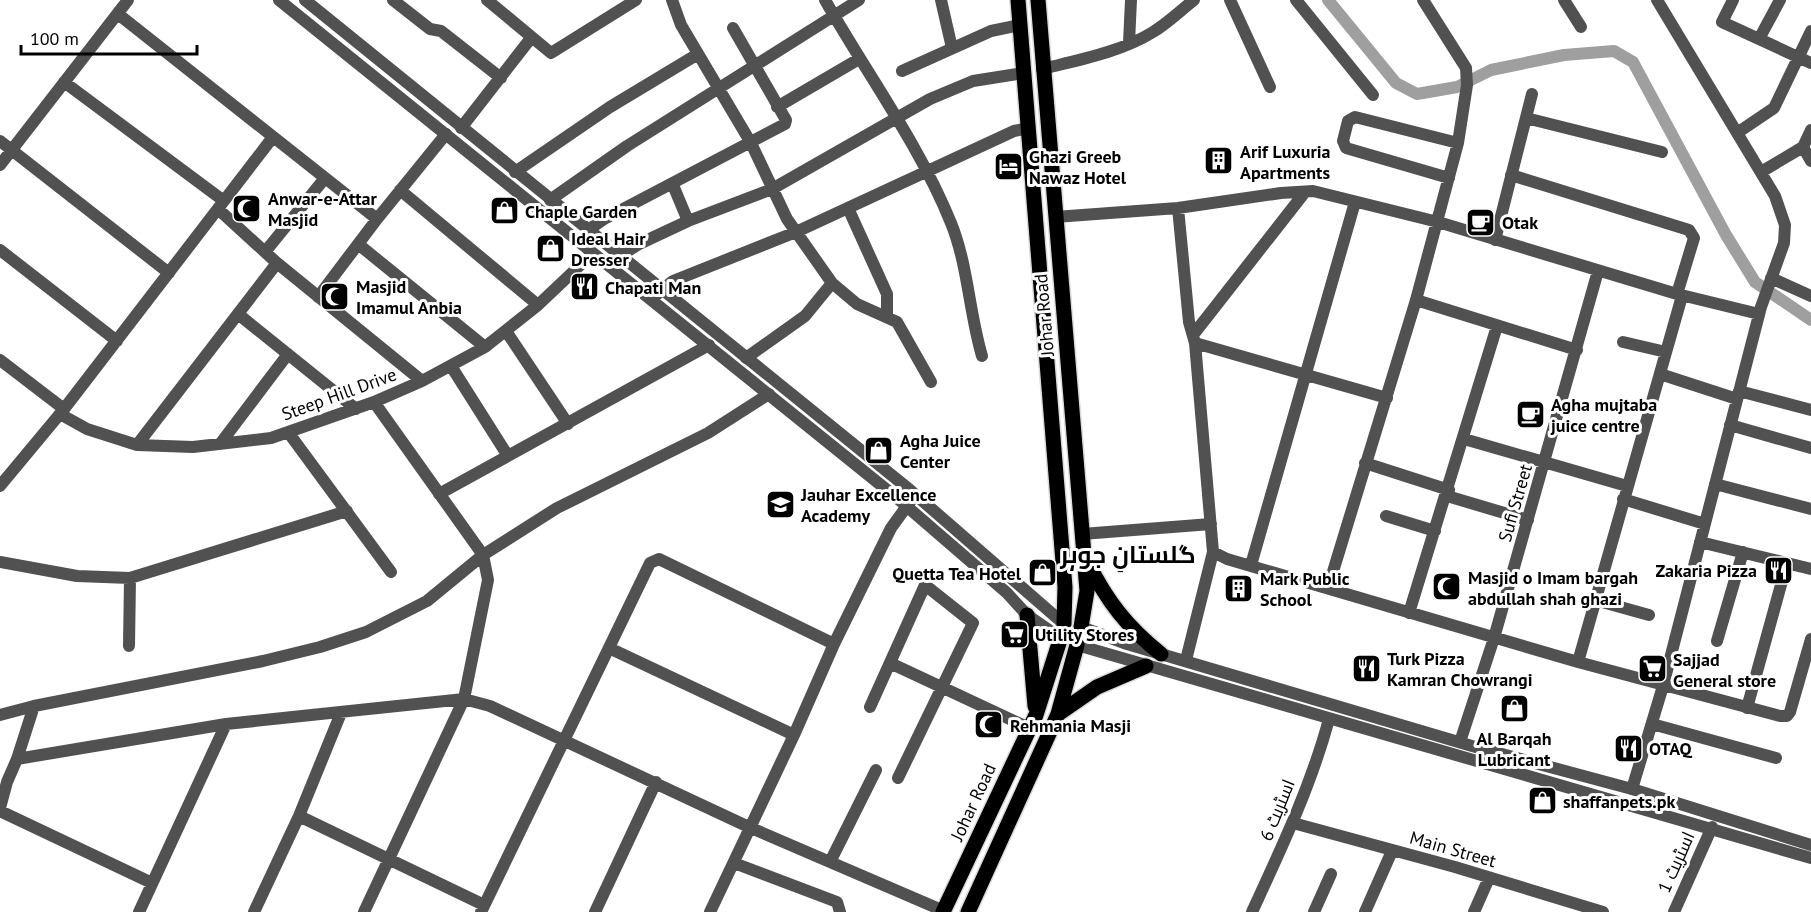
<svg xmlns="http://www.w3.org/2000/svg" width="1811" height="912" viewBox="0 0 1811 912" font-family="'PT Sans',Cairo,sans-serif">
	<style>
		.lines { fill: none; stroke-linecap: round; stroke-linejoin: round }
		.canal { stroke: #9f9f9f; stroke-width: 12 }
		.primary-casing { stroke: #dbdbdb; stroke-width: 18 }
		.minor { stroke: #515151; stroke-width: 12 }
		.tertiary { stroke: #515151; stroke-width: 12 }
		.primary { stroke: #000; stroke-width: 15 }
		.labels { text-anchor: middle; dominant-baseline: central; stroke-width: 6; stroke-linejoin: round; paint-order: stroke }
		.poi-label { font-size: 18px; font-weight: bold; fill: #000; stroke: #fff; text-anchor: start }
		.street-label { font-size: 18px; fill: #000; stroke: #fff }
		.district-label { font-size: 24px; font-weight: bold; fill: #000; stroke: #fff }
	</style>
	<rect width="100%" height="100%" fill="#fff"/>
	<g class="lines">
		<!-- canal -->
		<path class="canal" d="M 1328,0 L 1396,83 L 1417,94 L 1457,87 L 1491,70 L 1564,55 L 1614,51 L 1633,62 L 1726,235 L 1755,282 L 1811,320"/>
		<defs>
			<path id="primary" d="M 1018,0 L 1065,587 L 1064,624
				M 1038,0 L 1087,591 L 1081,627
				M 1088,563 C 1107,601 1127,627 1161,654
				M 1027,615 L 1035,706
				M 1058,714 L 1097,687 L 1146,666
				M 943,912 L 1036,715 L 1060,640
				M 968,912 L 1058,714 L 1077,645"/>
		</defs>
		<!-- primary casing -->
		<use href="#primary" class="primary-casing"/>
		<!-- minor -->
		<path class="minor" d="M 393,0 L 430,29 L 441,31 L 501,78
			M 487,0 L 551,53 L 636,0
			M 672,0 L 681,25 L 751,143 L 787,219 L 832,283 L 857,304 L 897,322 L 931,382
			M 825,0 C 867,74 919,144 951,223 C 968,265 969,312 982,356
			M 941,0 L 952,48
			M 1230,0 L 1270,87
			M 1296,0 L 1373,95
			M 1564,0 L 1581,27
			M 1733,0 L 1722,22 L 1811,63
			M 118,14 L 377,219
			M 1759,39 L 1780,0
			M 1129,43 L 1131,0
			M 1042,69 C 1079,60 1121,52 1153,32 C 1168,23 1181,10 1194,0
			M 902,71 L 991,31 L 1020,25
			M 64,82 L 224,201
			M 777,107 L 859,59
			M 1526,118 L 1662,152
			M 461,128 L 531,38
			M 1737,133 L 1774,108 L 1811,31
			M 0,141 L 169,273
			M 1803,147 L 1811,161
			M 0,165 L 128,0
			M 515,172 L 610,107 L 698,54
			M 1761,172 L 1803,147 L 1811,130
			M 1511,175 L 1689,230 L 1694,238 L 1677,294
			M 1449,178 L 1346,148 L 1343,141 L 1348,121 L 1355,117 L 1458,143
			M 673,185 L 688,221
			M 400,190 L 538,305
			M 550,200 L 627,146 L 859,0
			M 848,208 L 887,294 L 887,317
			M 1178,208 L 1189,322 L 1195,343 L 1213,552 L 1186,660
			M 218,209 L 277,263 L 422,381
			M 1055,217 L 1178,208 L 1281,193 L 1313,191 L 1438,222 L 1677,294 L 1759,314
			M 588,230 L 604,219 L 785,124 L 786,120 L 733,28
			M 1495,240 L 1532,94
			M 358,244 L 485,347
			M 0,250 L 117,341
			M 265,252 L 325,178
			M 620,256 L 639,244 L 688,221 L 772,189 L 930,99 L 973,81 L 1024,73
			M 1771,278 L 1811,296
			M 318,297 L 377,219 L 446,134
			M 651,299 L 673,281 L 796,232 L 1014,131 L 1029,128
			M 1416,300 L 1577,350
			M 238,314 L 356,409
			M 506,331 L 568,424
			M 1193,335 L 1305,192
			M 1623,342 L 1666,352
			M 1195,343 L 1387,398
			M 746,358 L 805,316 L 832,283
			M 0,360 L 64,409
			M 451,366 L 508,456
			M 1660,374 L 1737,399
			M 1739,391 L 1811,410
			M 60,414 L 87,429 L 137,445 L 193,447 L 271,438 L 374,402 L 422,381 L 485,347 L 538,305 L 592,254
			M 1730,425 L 1811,448
			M 288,432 L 391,572
			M 1464,439 L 1627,486
			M 220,444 L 288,354
			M 137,445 L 277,263
			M 1365,463 L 1449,490
			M 1715,484 L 1811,509
			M 0,486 L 64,409 L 273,137
			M 439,494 L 709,345
			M 1447,496 L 1528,520
			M 1623,499 L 1705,524
			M 1386,516 L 1435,531
			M 1082,534 L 1211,524
			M 1700,542 L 1811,569
			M 1213,552 L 1227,559 L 1578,662 L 1780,716 L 1787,716 L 1790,712 L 1811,639
			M 0,562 L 77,576 L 130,578 L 347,511
			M 1251,565 L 1355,202
			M 1328,588 L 1416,300 L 1458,143 L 1467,85 L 1466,68 L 1423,0
			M 1595,600 L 1649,615
			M 1409,613 L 1497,326
			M 1717,641 L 1743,552
			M 129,646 L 130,578
			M 609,648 L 794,735
			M 1578,662 L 1682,296
			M 890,663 L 1029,728
			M 870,707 L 925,585 L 973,623 L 898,778
			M 1747,708 L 1787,563
			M 0,715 L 34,706
			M 1652,724 L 1776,758
			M 1460,742 L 1494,638 L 1598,271
			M 17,759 L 34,706 L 263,661 L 320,647 L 366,632 L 427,601 L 483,555 L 557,508 L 708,433 L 769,394
			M 1632,789 L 1663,686 L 1761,307 L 1784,243 L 1785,225 L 1775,196 L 1657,0
			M 0,808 L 7,782 L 17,759 L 226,724 L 464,699 L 490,706 L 751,828 L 944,911
			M 0,811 L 152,883
			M 299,816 L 484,905
			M 1293,823 L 1455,867 L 1603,912
			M 830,862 L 876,770
			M 734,863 L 837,902 L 840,912
			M 139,912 L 226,724
			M 254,912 L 299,816 L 341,713
			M 364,912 L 464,699 L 488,580 L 483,555 L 374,402
			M 481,912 L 650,563 L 659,559 L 834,644
			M 595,912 L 656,782
			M 710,912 L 794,735 L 834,644 L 891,528 L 915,495
			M 1252,912 C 1281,849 1311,786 1329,719
			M 1314,912 L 1331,874
			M 1365,912 L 1392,851
			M 1474,912 L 1489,878
			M 1674,912 L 1712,827"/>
		<!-- tertiary -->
		<path class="tertiary" d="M 279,0 L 897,498 L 1007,593 L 1027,615 L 1059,637
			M 305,0 L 910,490 L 1064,624
			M 1081,627 L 1127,644 L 1472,746 L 1632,789 L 1811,845
			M 1077,645 L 1811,858"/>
		<!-- primary -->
		<use href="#primary" class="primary"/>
	</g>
	<!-- icons -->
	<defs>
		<symbol id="building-square" viewBox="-11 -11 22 22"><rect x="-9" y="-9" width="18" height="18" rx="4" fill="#000" stroke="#fff"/><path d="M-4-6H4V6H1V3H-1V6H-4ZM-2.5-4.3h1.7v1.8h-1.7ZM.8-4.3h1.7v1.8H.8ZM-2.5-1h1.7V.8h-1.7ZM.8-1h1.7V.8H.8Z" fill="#fff"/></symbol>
		<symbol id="hotel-square" viewBox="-11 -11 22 22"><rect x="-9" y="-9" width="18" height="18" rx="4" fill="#000" stroke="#fff"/><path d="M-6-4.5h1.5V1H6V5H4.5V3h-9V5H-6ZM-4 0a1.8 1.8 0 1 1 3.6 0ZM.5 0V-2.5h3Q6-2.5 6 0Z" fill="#fff"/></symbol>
		<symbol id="mosque-square" viewBox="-11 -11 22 22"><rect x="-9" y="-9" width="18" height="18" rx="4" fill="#000" stroke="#fff"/><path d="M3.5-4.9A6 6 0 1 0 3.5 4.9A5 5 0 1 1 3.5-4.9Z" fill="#fff"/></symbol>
		<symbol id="shop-square" viewBox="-11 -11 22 22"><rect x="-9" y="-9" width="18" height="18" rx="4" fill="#000" stroke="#fff"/><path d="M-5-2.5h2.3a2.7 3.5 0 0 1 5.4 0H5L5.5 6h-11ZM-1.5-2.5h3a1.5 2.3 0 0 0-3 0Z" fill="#fff"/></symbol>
		<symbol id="cafe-square" viewBox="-11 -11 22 22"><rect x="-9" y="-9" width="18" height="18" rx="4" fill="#000" stroke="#fff"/><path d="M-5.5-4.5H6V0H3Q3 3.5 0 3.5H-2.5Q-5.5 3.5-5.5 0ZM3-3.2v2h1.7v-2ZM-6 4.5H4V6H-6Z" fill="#fff"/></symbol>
		<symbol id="restaurant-square" viewBox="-11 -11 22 22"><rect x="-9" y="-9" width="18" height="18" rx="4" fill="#000" stroke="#fff"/><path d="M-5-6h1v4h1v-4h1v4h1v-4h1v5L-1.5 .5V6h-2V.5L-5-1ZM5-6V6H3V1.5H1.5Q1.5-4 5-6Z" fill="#fff"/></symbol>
		<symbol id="school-square" viewBox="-11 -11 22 22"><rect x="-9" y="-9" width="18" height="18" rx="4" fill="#000" stroke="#fff"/><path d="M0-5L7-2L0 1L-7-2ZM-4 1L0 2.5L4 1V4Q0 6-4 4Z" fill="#fff"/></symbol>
		<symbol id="supermarket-square" viewBox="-11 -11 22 22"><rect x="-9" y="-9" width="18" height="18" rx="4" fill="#000" stroke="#fff"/><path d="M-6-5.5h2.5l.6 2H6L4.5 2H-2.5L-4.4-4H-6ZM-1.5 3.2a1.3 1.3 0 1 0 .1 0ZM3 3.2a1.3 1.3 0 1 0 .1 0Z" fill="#fff"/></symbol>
	</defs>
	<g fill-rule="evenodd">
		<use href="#building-square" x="1202" y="144" width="33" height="33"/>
		<use href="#hotel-square" x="992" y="150" width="33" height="33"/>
		<use href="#mosque-square" x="230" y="192" width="33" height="33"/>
		<use href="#shop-square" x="488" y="194" width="33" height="33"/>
		<use href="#cafe-square" x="1464" y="206" width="33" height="33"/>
		<use href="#shop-square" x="534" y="232" width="33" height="33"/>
		<use href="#restaurant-square" x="568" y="270" width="33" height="33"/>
		<use href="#mosque-square" x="318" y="280" width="33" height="33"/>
		<use href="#cafe-square" x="1514" y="398" width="33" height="33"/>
		<use href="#shop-square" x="862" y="434" width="33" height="33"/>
		<use href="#school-square" x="764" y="488" width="33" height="33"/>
		<use href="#restaurant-square" x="1762" y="554" width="33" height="33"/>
		<use href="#shop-square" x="1026" y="556" width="33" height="33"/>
		<use href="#mosque-square" x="1430" y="570" width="33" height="33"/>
		<use href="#building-square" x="1222" y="572" width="33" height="33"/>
		<use href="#supermarket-square" x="998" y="618" width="33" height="33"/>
		<use href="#restaurant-square" x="1350" y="652" width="33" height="33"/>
		<use href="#supermarket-square" x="1636" y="652" width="33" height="33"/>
		<use href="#shop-square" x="1498" y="692" width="33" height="33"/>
		<use href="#mosque-square" x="972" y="708" width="33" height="33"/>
		<use href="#restaurant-square" x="1612" y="732" width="33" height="33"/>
		<use href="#shop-square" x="1526" y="784" width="33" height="33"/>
	</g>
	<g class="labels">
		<!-- poi labels -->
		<g class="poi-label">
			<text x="1240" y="151">Arif Luxuria<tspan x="1240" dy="21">Apartments</tspan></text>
			<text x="1029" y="156">Ghazi Greeb<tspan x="1029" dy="21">Nawaz Hotel</tspan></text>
			<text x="268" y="198">Anwar-e-Attar<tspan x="268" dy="21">Masjid</tspan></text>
			<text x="525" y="211">Chaple Garden</text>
			<text x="1502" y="222">Otak</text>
			<text x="571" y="238">Ideal Hair<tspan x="571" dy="21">Dresser</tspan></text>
			<text x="356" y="286">Masjid<tspan x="356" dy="21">Imamul Anbia</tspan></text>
			<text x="605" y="287">Chapati Man</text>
			<text x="1551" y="404">Agha mujtaba<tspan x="1551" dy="21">juice centre</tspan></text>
			<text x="900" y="440">Agha Juice<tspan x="900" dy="21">Center</tspan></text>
			<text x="801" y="494">Jauhar Excellence<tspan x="801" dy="21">Academy</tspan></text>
			<text x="1757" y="570" text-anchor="end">Zakaria Pizza</text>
			<text x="1021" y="573" text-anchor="end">Quetta Tea Hotel</text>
			<text x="1468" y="577">Masjid o Imam bargah<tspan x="1468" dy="21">abdullah shah ghazi</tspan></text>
			<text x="1260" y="578">Mark Public<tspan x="1260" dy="21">School</tspan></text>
			<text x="1035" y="634">Utility Stores</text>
			<text x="1387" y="658">Turk Pizza<tspan x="1387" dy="21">Kamran Chowrangi</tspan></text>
			<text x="1673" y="659">Sajjad<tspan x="1673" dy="21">General store</tspan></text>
			<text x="1010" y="725">Rehmania Masji</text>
			<text x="1514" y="738" text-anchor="middle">Al Barqah<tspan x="1514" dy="21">Lubricant</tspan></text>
			<text x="1649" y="748">OTAQ</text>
			<text x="1563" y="801">shaffanpets.pk</text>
		</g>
		<!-- street labels -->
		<g class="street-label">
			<text transform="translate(1044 315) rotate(-95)">Johar Road</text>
			<text transform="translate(339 394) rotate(-20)">Steep Hill Drive</text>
			<text transform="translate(1515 503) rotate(-74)">Sufi Street</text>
			<text transform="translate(973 802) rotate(-65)">Johar Road</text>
			<text transform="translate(1277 810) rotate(-68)">اسٹریٹ 6</text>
			<text transform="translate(1453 849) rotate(16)">Main Street</text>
			<text transform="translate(1676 862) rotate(-66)">اسٹریٹ 1</text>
		</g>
		<!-- district labels -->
		<g class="district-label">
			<text x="1128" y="554">گلستانِ جوہر</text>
		</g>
	</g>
	<!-- scale -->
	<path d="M21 45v9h176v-9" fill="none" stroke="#000000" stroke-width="3"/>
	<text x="30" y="45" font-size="18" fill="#000000" stroke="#ffffff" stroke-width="4.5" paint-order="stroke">100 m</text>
</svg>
